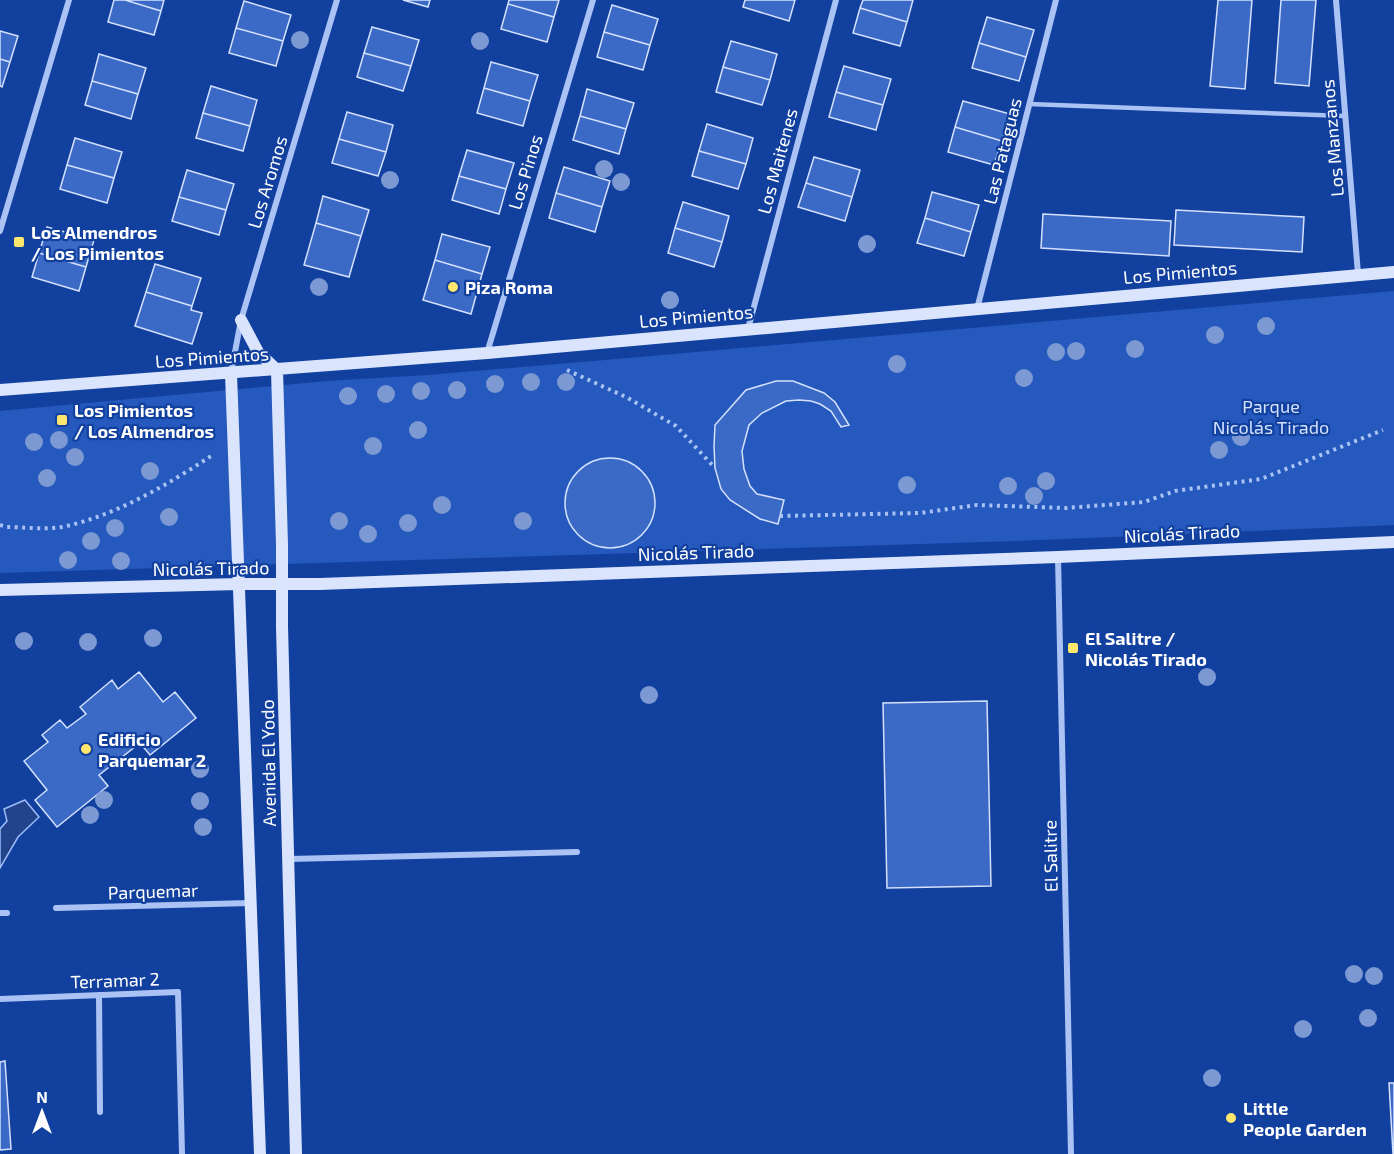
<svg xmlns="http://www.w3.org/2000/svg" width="1394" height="1154" viewBox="0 0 1394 1154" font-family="'Exo 2',sans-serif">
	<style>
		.green { fill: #2559bd }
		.water { fill: #23448d; stroke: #9cbcf7; stroke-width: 1.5 }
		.building { fill: #3b69c6; stroke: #d3e1fe; stroke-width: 1.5 }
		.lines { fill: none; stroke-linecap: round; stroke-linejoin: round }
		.path { stroke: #aac3f4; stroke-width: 4; stroke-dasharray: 3 4.5; stroke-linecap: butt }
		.lane { stroke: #aac3f4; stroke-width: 4.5 }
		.street { stroke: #aac3f4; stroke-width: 6 }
		.secondary { stroke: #dae5fd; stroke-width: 12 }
		.tree { fill: #7c99d3 }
		.poi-dot { fill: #ffe66d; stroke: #12409f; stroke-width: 2 }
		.labels { text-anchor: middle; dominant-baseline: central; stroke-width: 4.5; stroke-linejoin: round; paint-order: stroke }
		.street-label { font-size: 18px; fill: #fff; stroke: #12409f }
		.poi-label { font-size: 18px; font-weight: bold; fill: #fff; stroke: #12409f; text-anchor: start }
		.park-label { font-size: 18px; fill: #d3e1fe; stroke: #12409f }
	</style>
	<rect width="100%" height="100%" fill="#12409f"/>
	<!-- green -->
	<path class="green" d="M 1394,291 L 1394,525 L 1015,541 L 0,573 L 0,411 L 327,381 L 428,375 L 605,360 Z"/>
	<!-- water -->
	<path class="water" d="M 25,800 L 39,817 L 18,837 L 0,868 L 0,829 L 7,821 L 4,809 Z"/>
	<!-- building -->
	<path class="building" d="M 114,0 L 125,0 L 161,11 L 154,35 L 108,22 Z
		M 125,0 L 164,0 L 161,11 Z
		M 403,0 L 430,0 L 428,7 Z
		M 509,0 L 559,0 L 554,17 L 508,4 Z
		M 745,0 L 795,0 L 789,21 L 743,7 Z
		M 863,0 L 913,0 L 907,22 L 860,8 Z
		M 1218,0 L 1252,0 L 1245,89 L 1210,86 Z
		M 1281,0 L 1316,0 L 1309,86 L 1275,83 Z
		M 244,1 L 291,15 L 283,41 L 236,28 Z
		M 508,4 L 554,17 L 547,42 L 501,29 Z
		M 612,5 L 658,19 L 650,45 L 604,32 Z
		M 860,8 L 907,22 L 900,46 L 853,33 Z
		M 987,17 L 1034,30 L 1026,57 L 979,43 Z
		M 372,27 L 419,40 L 411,66 L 364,53 Z
		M 236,28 L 283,41 L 276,66 L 229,53 Z
		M 0,31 L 18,36 L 10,62 L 0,59 Z
		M 604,32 L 650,45 L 643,70 L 597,57 Z
		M 731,41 L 777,54 L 770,80 L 723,67 Z
		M 979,43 L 1026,57 L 1019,81 L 972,68 Z
		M 364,53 L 411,66 L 403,91 L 357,77 Z
		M 99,54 L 146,68 L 138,94 L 92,81 Z
		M 0,59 L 10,62 L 2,87 L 0,86 Z
		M 491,62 L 538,75 L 530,101 L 484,88 Z
		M 844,66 L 891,79 L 883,105 L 836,92 Z
		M 723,67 L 770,80 L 762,105 L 716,92 Z
		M 92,81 L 138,94 L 131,119 L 85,105 Z
		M 211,86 L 257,100 L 250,126 L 203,113 Z
		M 484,88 L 530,101 L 523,126 L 477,113 Z
		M 587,89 L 634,103 L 626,129 L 580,116 Z
		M 836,92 L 883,105 L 876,130 L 829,117 Z
		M 963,101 L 1010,114 L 1002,141 L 955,127 Z
		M 347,112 L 393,125 L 386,152 L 339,139 Z
		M 203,113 L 250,126 L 243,151 L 196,138 Z
		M 580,116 L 626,129 L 619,154 L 573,140 Z
		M 707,124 L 753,138 L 746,164 L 699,151 Z
		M 955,127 L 1002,141 L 994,165 L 948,152 Z
		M 75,138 L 122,152 L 114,178 L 67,165 Z
		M 339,139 L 386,152 L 378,176 L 332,163 Z
		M 467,150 L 514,163 L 506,189 L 459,176 Z
		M 699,151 L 746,164 L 738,189 L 692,176 Z
		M 814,157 L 860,170 L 852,197 L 806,183 Z
		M 67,165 L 114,178 L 107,203 L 60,189 Z
		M 564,167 L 610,181 L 602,207 L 556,193 Z
		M 187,170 L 234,184 L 226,210 L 179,197 Z
		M 459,176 L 506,189 L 499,214 L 452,200 Z
		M 806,183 L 852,197 L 845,221 L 798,207 Z
		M 932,192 L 979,205 L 971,232 L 925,218 Z
		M 556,193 L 602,207 L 595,232 L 549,218 Z
		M 323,196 L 369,210 L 361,236 L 316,223 Z
		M 179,197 L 226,210 L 219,235 L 172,221 Z
		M 683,202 L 729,216 L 722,242 L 675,228 Z
		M 1176,210 L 1304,217 L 1302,252 L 1174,245 Z
		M 1043,214 L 1171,221 L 1169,256 L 1041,248 Z
		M 925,218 L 971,232 L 964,256 L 917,243 Z
		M 316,223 L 361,236 L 349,277 L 304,265 Z
		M 47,227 L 94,240 L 86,267 L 39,253 Z
		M 675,228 L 722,242 L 714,267 L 668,253 Z
		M 442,234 L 490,247 L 482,274 L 435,260 Z
		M 39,253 L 86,267 L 79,291 L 32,277 Z
		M 435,260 L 482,274 L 471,314 L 423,300 Z
		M 155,264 L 201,278 L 192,306 L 146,292 Z
		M 146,292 L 192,306 L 191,310 L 202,313 L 192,344 L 135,326 Z
		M 776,381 L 793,381 L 824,393 L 835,402 L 849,425 L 841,427 L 831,411 L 820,404 L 811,401 L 799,400 L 786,401 L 762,413 L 749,425 L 742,451 L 744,469 L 750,486 L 757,494 L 784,500 L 778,524 L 760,519 L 730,500 L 721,489 L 715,468 L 714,446 L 715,425 L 746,390 Z
		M565 503a45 45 0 1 1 90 0a45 45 0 1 1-90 0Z
		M 139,672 L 163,702 L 175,692 L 196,718 L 150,755 L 140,743 L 99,775 L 108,786 L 57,827 L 35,800 L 47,790 L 24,761 L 48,742 L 42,735 L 60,720 L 67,728 L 86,714 L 80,707 L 112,680 L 118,689 Z
		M 987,701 L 991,886 L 887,888 L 883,703 Z
		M 5,1061 L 11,1149 L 0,1150 L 0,1062 Z
		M 1389,1083 L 1394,1083 L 1394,1154 L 1393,1154 Z"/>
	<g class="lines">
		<!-- path -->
		<path class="path" d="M 567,370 L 626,397 L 676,426 L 715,468
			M 780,516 L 920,513 L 977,505 L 1066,508 L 1144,502 L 1175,491 L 1261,479 L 1383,430
			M 0,525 L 7,527 C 24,527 44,530 62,527 C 115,516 167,485 211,456"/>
		<!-- lane -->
		<path class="lane" d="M 1029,104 L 1345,116"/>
		<!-- street -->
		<path class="street" d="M 1336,0 L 1358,274
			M 0,231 L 69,0
			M 977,309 L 1056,0
			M 748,329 L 836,0
			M 487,353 L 593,0
			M 231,373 L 241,320 L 337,0
			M 1058,557 L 1071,1154
			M 289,859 L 577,852
			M 56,908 L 251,903
			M 0,913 L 7,913
			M 99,995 L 100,1112
			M 0,999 L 178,992 L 182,1154"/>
		<!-- secondary -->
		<path class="secondary" d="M 241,320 L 258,352 L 277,370 L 282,545 L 282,627 L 296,1154
			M 231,374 L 260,1154
			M 0,390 L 487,353 L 1394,272
			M 0,590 L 239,584 L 320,584 L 1058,557 L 1394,542"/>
	</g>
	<!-- trees -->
	<g class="tree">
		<circle cx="300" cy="40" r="9"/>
		<circle cx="480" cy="41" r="9"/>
		<circle cx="604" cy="169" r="9"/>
		<circle cx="390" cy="180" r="9"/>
		<circle cx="621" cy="182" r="9"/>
		<circle cx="867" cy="244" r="9"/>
		<circle cx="319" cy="287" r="9"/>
		<circle cx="670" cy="300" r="9"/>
		<circle cx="1266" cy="326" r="9"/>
		<circle cx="1215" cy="335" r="9"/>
		<circle cx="1135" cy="349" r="9"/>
		<circle cx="1076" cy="351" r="9"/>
		<circle cx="1056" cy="352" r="9"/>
		<circle cx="897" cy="364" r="9"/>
		<circle cx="1024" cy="378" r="9"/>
		<circle cx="531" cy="382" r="9"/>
		<circle cx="566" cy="382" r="9"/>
		<circle cx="495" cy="384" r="9"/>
		<circle cx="457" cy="390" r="9"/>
		<circle cx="421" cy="391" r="9"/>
		<circle cx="386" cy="394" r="9"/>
		<circle cx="348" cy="396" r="9"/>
		<circle cx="418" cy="430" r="9"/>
		<circle cx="1241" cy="437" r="9"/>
		<circle cx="59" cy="440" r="9"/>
		<circle cx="34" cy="442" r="9"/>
		<circle cx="373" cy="446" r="9"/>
		<circle cx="1219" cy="450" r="9"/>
		<circle cx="75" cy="457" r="9"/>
		<circle cx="150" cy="471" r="9"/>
		<circle cx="47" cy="478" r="9"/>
		<circle cx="1046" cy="481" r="9"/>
		<circle cx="907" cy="485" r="9"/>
		<circle cx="1008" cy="486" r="9"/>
		<circle cx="1034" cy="496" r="9"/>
		<circle cx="442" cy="505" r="9"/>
		<circle cx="169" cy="517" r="9"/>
		<circle cx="339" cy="521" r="9"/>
		<circle cx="523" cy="521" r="9"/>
		<circle cx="408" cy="523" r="9"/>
		<circle cx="115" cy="528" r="9"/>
		<circle cx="368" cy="534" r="9"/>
		<circle cx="91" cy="541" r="9"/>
		<circle cx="68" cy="560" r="9"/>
		<circle cx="121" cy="561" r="9"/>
		<circle cx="153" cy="638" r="9"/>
		<circle cx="24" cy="641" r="9"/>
		<circle cx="88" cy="642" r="9"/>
		<circle cx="1207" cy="677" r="9"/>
		<circle cx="649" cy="695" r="9"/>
		<circle cx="200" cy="769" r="9"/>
		<circle cx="104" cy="800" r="9"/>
		<circle cx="200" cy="801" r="9"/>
		<circle cx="90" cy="815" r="9"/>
		<circle cx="203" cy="827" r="9"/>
		<circle cx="1354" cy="974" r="9"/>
		<circle cx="1374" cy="976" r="9"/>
		<circle cx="1368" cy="1018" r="9"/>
		<circle cx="1303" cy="1029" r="9"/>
		<circle cx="1212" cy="1078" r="9"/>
	</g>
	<!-- markers -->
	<g class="poi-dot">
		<rect x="13" y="236" width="12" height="12" rx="3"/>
		<circle cx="453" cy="287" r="6"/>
		<rect x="56" y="414" width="12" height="12" rx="3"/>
		<rect x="1067" y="642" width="12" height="12" rx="3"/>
		<circle cx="86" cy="749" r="6"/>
		<circle cx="1231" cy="1118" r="6"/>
	</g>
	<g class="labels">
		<!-- street labels -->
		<g class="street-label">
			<text transform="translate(1332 138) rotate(-95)">Los Manzanos</text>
			<text transform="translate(1002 151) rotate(-76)">Las Pataguas</text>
			<text transform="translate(777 161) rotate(-75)">Los Maitenes</text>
			<text transform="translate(525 172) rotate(-73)">Los Pinos</text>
			<text transform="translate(267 182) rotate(-73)">Los Aromos</text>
			<text transform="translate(1180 272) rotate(-5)">Los Pimientos</text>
			<text transform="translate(696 316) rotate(-5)">Los Pimientos</text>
			<text transform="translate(212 357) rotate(-4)">Los Pimientos</text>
			<text transform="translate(1182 533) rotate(-3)">Nicolás Tirado</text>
			<text transform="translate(696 552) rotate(-2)">Nicolás Tirado</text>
			<text transform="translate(211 568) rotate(-1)">Nicolás Tirado</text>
			<text transform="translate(268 763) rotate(-91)">Avenida El Yodo</text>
			<text transform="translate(1050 856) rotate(-91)">El Salitre</text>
			<text transform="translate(153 891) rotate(-2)">Parquemar</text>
			<text transform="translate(115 980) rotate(-2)">Terramar 2</text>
		</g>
		<!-- poi labels -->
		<g class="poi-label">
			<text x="31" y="232">Los Almendros<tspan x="31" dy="21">/ Los Pimientos</tspan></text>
			<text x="465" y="287">Piza Roma</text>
			<text x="74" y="410">Los Pimientos<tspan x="74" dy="21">/ Los Almendros</tspan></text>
			<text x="1085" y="638">El Salitre /<tspan x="1085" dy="21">Nicolás Tirado</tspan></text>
			<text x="98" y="739">Edificio<tspan x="98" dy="21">Parquemar 2</tspan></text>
			<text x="1243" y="1108">Little<tspan x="1243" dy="21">People Garden</tspan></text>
		</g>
		<!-- park labels -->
		<g class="park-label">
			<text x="1271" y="406">Parque<tspan x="1271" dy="21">Nicolás Tirado</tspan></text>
		</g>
	</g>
	<!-- north arrow -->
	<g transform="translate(42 1112)" stroke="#12409f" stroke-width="4.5" paint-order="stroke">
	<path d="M0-4.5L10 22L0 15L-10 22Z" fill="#ffffff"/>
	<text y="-9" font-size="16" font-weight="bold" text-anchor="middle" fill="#ffffff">N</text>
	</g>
</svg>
